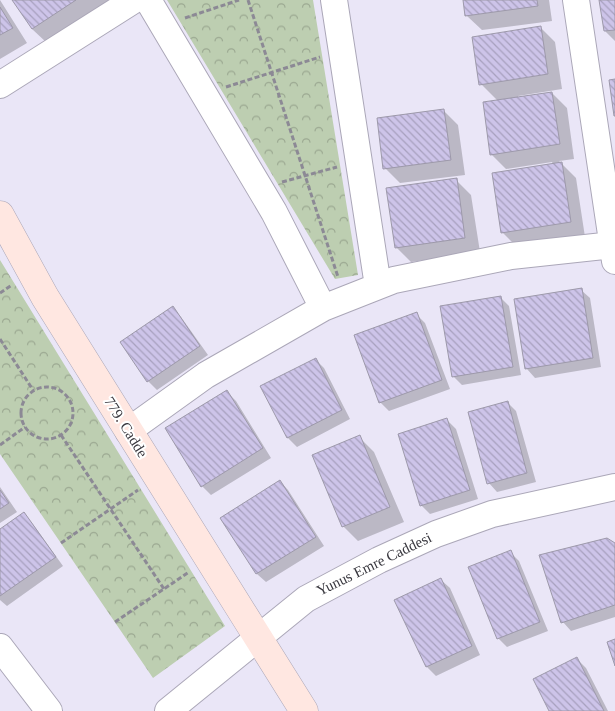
<svg xmlns="http://www.w3.org/2000/svg" width="615" height="711" viewBox="0 0 615 711" font-family="Georgia,serif">
	<style>
		.park { fill: url(#park-crowns) }
		.shadow { fill: #0003 }
		.building { fill: url(#building-back-hatch); stroke: #9d99aa }
		.lines { fill: none; stroke-linecap: round; stroke-linejoin: round }
		.street-casing { stroke: #aba7b8; stroke-width: 28 }
		.secondary-casing { stroke: #aba7b8; stroke-width: 29 }
		.path { stroke: #8c8995; stroke-width: 3; stroke-dasharray: 5 2.5; stroke-linecap: butt }
		.street { stroke: #fff; stroke-width: 26 }
		.secondary { stroke: #ffe7e1; stroke-width: 28 }
		.labels { text-anchor: middle; dominant-baseline: central; stroke-width: 4; stroke-linejoin: round; paint-order: stroke }
		.street-label { font-size: 15px; fill: #38373e; stroke: #fff }
	</style>
	<defs>
		<pattern id="park-crowns" width="20" height="18" patternUnits="userSpaceOnUse" patternTransform="scale(1.25)"><rect width="20" height="18" fill="#bdceb1"/><path d="M2 6a3 3 0 1 1 6 0M12 15a3 3 0 1 1 6 0" fill="none" stroke="#9ba891"/></pattern>
		<pattern id="building-back-hatch" width="6" height="6" patternUnits="userSpaceOnUse" patternTransform="scale(1.25)"><rect width="6" height="6" fill="#cdc4e9"/><path d="M-1 5l2 2M0 0l6 6M5-1l2 2" fill="none" stroke="#a7a0be"/></pattern>
	</defs>
	<rect width="100%" height="100%" fill="#eae6f7"/>
	<!-- park -->
	<path class="park" d="M 167,0 L 313,0 L 358,275 L 335,279 Z
		M 0,260 L 225,626 L 153,678 L 0,454 Z"/>
	<!-- shadow -->
	<path class="shadow" d="M 0,0 L 27,43 L 0,59 Z
		M 13,0 L 114,0 L 47,43 L 32,29 Z
		M 464,0 L 549,0 L 552,21 L 482,30 L 467,16 Z
		M 601,0 L 615,0 L 615,41 L 605,31 Z
		M 540,27 L 555,42 L 562,89 L 518,96 L 518,98 L 552,93 L 567,108 L 574,159 L 559,161 L 576,178 L 585,237 L 517,247 L 502,232 L 553,165 L 552,162 L 506,169 L 491,154 L 498,101 L 481,84 Z
		M 443,110 L 458,125 L 465,175 L 400,183 L 385,168 Z
		M 456,180 L 471,195 L 480,252 L 411,262 L 396,247 Z
		M 581,290 L 590,298 L 601,367 L 535,378 L 527,369 Z
		M 500,297 L 509,306 L 521,375 L 462,385 L 453,376 Z
		M 173,308 L 181,317 L 208,355 L 157,390 L 148,381 Z
		M 416,314 L 425,323 L 450,389 L 389,411 L 380,402 Z
		M 315,359 L 324,368 L 350,419 L 297,447 L 288,438 L 262,386 Z
		M 227,392 L 236,401 L 271,458 L 211,495 L 202,486 Z
		M 507,402 L 516,411 L 536,482 L 497,492 L 489,483 Z
		M 447,420 L 456,429 L 478,499 L 430,514 L 421,505 Z
		M 359,437 L 374,452 L 404,522 L 358,541 L 343,526 Z
		M 280,481 L 288,490 L 324,546 L 266,582 L 257,574 L 221,518 Z
		M 0,487 L 17,512 L 0,523 Z
		M 24,514 L 32,523 L 63,566 L 7,606 L 0,600 L 0,531 Z
		M 615,545 L 615,617 L 571,631 L 563,622 Z
		M 510,552 L 519,561 L 548,631 L 507,647 L 498,638 Z
		M 441,580 L 450,588 L 480,655 L 436,676 L 427,667 L 396,600 Z
		M 577,659 L 586,668 L 608,711 L 551,711 Z"/>
	<!-- building -->
	<path class="building" d="M 12,0 L 76,0 L 32,29 Z
		M 463,0 L 537,0 L 538,6 L 465,16 Z
		M 599,0 L 615,0 L 615,30 L 604,31 Z
		M 0,7 L 13,28 L 0,35 Z
		M 541,26 L 548,74 L 479,85 L 472,37 Z
		M 615,79 L 615,116 L 614,116 L 609,80 Z
		M 552,92 L 560,144 L 490,155 L 483,102 Z
		M 444,109 L 451,160 L 383,169 L 377,118 Z
		M 562,162 L 571,222 L 501,233 L 492,173 Z
		M 457,178 L 465,238 L 395,248 L 386,188 Z
		M 582,288 L 593,358 L 525,369 L 514,299 Z
		M 501,296 L 513,367 L 452,377 L 440,306 Z
		M 173,306 L 200,346 L 147,382 L 120,342 Z
		M 417,312 L 442,380 L 379,403 L 354,335 Z
		M 316,358 L 342,410 L 287,438 L 260,386 Z
		M 227,390 L 263,448 L 201,487 L 165,428 Z
		M 508,401 L 527,473 L 487,484 L 468,412 Z
		M 447,418 L 470,490 L 420,506 L 398,434 Z
		M 360,435 L 390,507 L 342,527 L 312,455 Z
		M 280,480 L 316,537 L 256,574 L 220,518 Z
		M 0,490 L 9,503 L 0,509 Z
		M 24,512 L 56,557 L 0,596 L 0,529 Z
		M 607,538 L 615,543 L 615,605 L 561,623 L 539,555 Z
		M 511,550 L 540,622 L 497,639 L 468,567 Z
		M 441,578 L 472,646 L 426,667 L 394,600 Z
		M 615,639 L 615,666 L 607,642 Z
		M 577,657 L 604,711 L 549,711 L 533,679 Z"/>
	<g class="lines">
		<defs>
			<path id="street" d="M 148,0 L 274,212 L 323,308
				M 334,0 L 378,286
				M 576,0 L 615,261
				M 0,85 L 134,0
				M 128,431 L 206,375 L 323,308 L 394,280 L 511,256 L 613,245
				M 0,647 L 49,711
				M 168,711 L 306,599 L 379,560 L 436,534 L 492,514 L 615,487"/>
			<path id="secondary" d="M 0,215 L 45,297 L 304,711"/>
		</defs>
		<!-- street casing -->
		<use href="#street" class="street-casing"/>
		<!-- secondary casing -->
		<use href="#secondary" class="secondary-casing"/>
		<!-- path -->
		<path class="path" d="M 248,0 L 338,277
			M 185,18 L 239,0
			M 226,87 L 320,57
			M 282,182 L 337,167
			M 0,293 L 12,285
			M 0,339 L 33,390
			M21 413a26 26 0 1 1 52 0a26 26 0 1 1-52 0Z
			M 61,435 L 164,589
			M 0,445 L 25,427
			M 61,543 L 138,490
			M 115,622 L 189,572"/>
		<!-- street -->
		<use href="#street" class="street"/>
		<!-- secondary -->
		<use href="#secondary" class="secondary"/>
	</g>
	<g class="labels">
		<!-- street labels -->
		<g class="street-label">
			<text transform="translate(126 427) rotate(58)">779. Cadde</text>
			<text transform="translate(374 564) rotate(-26)">Yunus Emre Caddesi</text>
		</g>
	</g>
</svg>
